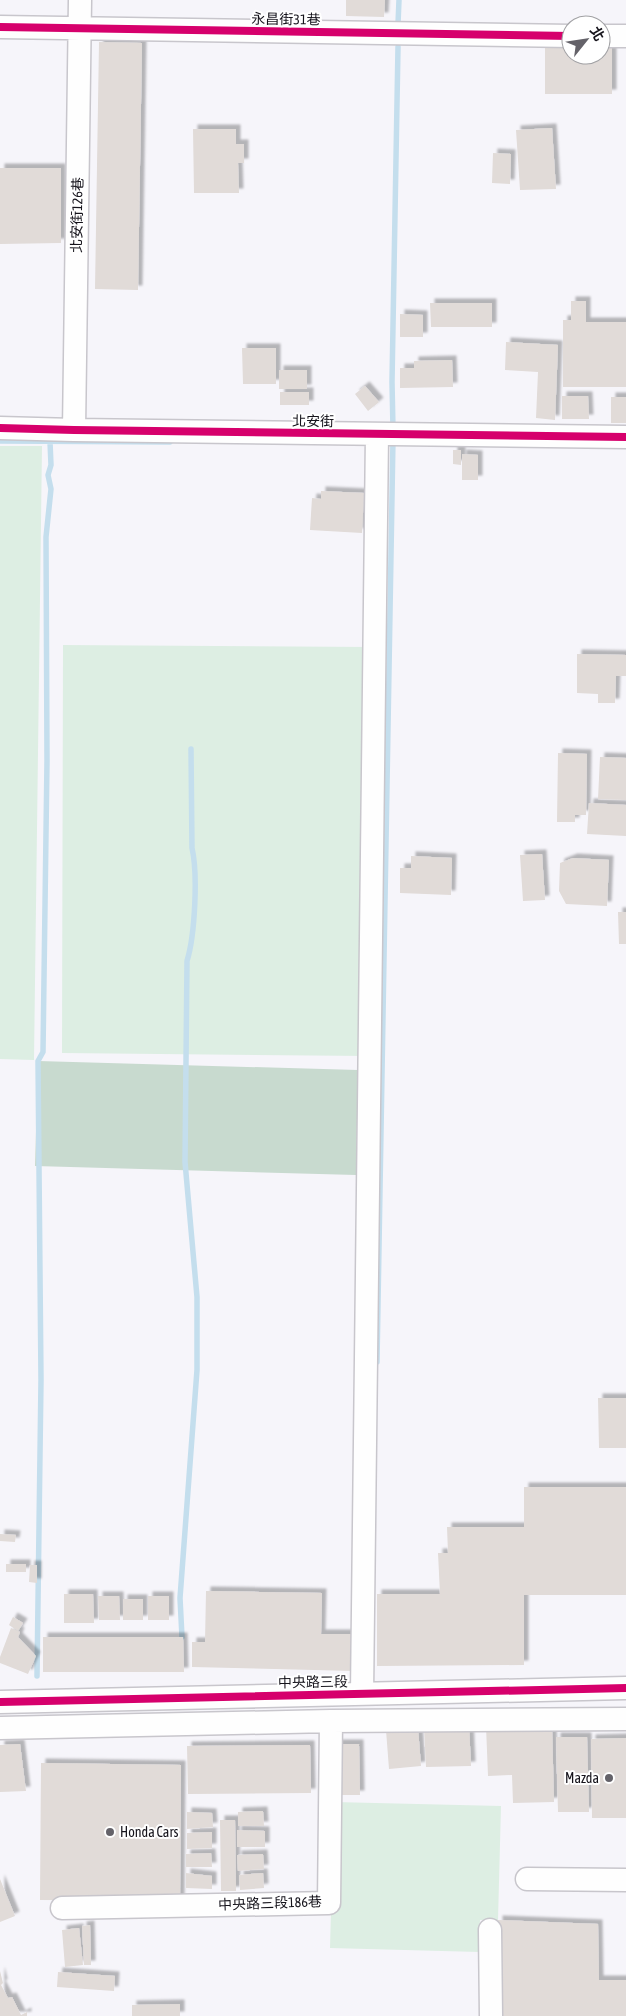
<svg xmlns="http://www.w3.org/2000/svg" width="626" height="2016" viewBox="0 0 626 2016" font-family="'Asap Condensed','Noto Sans TC',sans-serif">
	<style>
		.green { fill: #ddeee3 }
		.forest { fill: #c8dacf }
		.lines { fill: none; stroke-linecap: round; stroke-linejoin: round }
		.stream { stroke: #c4deed; stroke-width: 5.5 }
		.building { fill: #e1dbd8; filter: url(#shadow) }
		.minor-casing { stroke: #c8c6cc; stroke-width: 25 }
		.minor { stroke: #fefefe; stroke-width: 22 }
		.cycleway-casing { stroke: #fff; stroke-width: 11 }
		.cycleway { stroke: #d6006c; stroke-width: 8 }
		.poi-dot { fill: #646269; stroke: #fff; stroke-width: 2 }
		.labels { text-anchor: middle; dominant-baseline: central; stroke-width: 4; stroke-linejoin: round; paint-order: stroke }
		.street-label { font-size: 14px; fill: #15131b; stroke: #fff }
		.poi-label { font-size: 14px; fill: #15131b; stroke: #fff; text-anchor: end }
	</style>
	<defs>
		<filter id="shadow"><feDropShadow dx="4.5" dy="-4.5" stdDeviation="1" flood-color="#0004"/></filter>
	</defs>
	<rect width="100%" height="100%" fill="#f6f5fa"/>
	<!-- green -->
	<path class="green" d="M 0,446 L 42,446 L 34,1060 L 0,1059 Z
		M 63,645 L 370,647 L 369,1056 L 62,1053 Z
		M 334,1802 L 501,1806 L 498,1920 L 480,1920 L 479,1952 L 330,1948 Z"/>
	<!-- forest -->
	<path class="forest" d="M 38,1061 L 358,1070 L 356,1175 L 35,1166 Z"/>
	<g class="lines">
		<!-- stream -->
		<path class="stream" d="M 398,24 L 399,0
			M 393,429 L 392,382 L 398,47
			M 0,441 L 170,442
			M 377,1362 L 393,439
			M 182,1637 L 180,1598 L 197,1370 L 197,1297 L 185,1162 L 187,961 C 195,935 198,874 192,848 L 191,749
			M 37,1676 L 41,1380 L 38,1061 L 43,1052 L 47,761 L 46,537 L 51,489 L 48,475 L 51,465 L 50,442"/>
	</g>
	<!-- building -->
	<path class="building" d="M 346,0 L 385,0 L 384,17 L 346,16 Z
		M 601,38 L 612,38 L 612,94 L 545,94 L 545,42 L 571,42 L 571,55 L 601,55 Z
		M 99,42 L 142,43 L 138,290 L 95,289 Z
		M 552,128 L 556,189 L 520,190 L 516,130 Z
		M 193,129 L 236,129 L 236,144 L 244,144 L 244,163 L 238,163 L 239,193 L 194,193 Z
		M 493,153 L 511,154 L 510,184 L 492,183 Z
		M 0,168 L 61,168 L 61,243 L 0,244 Z
		M 571,301 L 586,301 L 586,322 L 626,322 L 626,387 L 563,387 L 563,320 L 571,320 Z
		M 430,303 L 492,303 L 492,327 L 431,327 Z
		M 400,314 L 423,315 L 423,337 L 400,337 Z
		M 506,342 L 558,345 L 555,420 L 536,418 L 538,372 L 505,370 Z
		M 242,348 L 276,348 L 276,384 L 243,384 Z
		M 452,360 L 453,387 L 400,388 L 400,368 L 414,368 L 414,361 Z
		M 279,370 L 307,370 L 307,389 L 279,389 Z
		M 365,386 L 379,402 L 368,411 L 355,394 Z
		M 280,392 L 309,392 L 309,405 L 280,405 Z
		M 562,396 L 588,396 L 589,419 L 562,419 Z
		M 611,397 L 626,397 L 626,423 L 611,423 Z
		M 453,450 L 461,450 L 461,465 L 453,464 Z
		M 462,454 L 478,455 L 478,480 L 462,480 Z
		M 321,491 L 364,493 L 362,533 L 310,530 L 312,498 L 321,499 Z
		M 577,654 L 626,655 L 626,676 L 616,676 L 615,703 L 598,703 L 598,694 L 577,693 Z
		M 558,753 L 587,754 L 586,815 L 575,815 L 575,822 L 557,822 Z
		M 600,757 L 626,758 L 626,800 L 598,799 Z
		M 589,803 L 626,805 L 626,836 L 587,834 Z
		M 542,854 L 545,900 L 523,901 L 520,855 Z
		M 411,856 L 452,858 L 451,895 L 400,893 L 400,868 L 411,868 Z
		M 573,858 L 609,860 L 607,906 L 566,904 L 559,891 L 560,863 Z
		M 618,912 L 626,912 L 626,944 L 619,944 Z
		M 598,1398 L 626,1398 L 626,1448 L 599,1448 Z
		M 524,1487 L 626,1487 L 626,1595 L 524,1595 L 524,1665 L 377,1666 L 377,1594 L 440,1594 L 438,1553 L 448,1553 L 447,1527 L 524,1527 Z
		M 0,1534 L 16,1535 L 15,1542 L 0,1541 Z
		M 6,1564 L 26,1564 L 26,1572 L 6,1572 Z
		M 30,1565 L 37,1565 L 37,1583 L 29,1582 Z
		M 206,1591 L 322,1593 L 321,1634 L 354,1634 L 353,1671 L 192,1667 L 192,1642 L 205,1642 Z
		M 64,1594 L 93,1594 L 94,1623 L 64,1623 Z
		M 98,1596 L 119,1596 L 120,1620 L 99,1620 Z
		M 148,1596 L 169,1596 L 169,1620 L 148,1620 Z
		M 123,1599 L 143,1599 L 143,1620 L 123,1620 Z
		M 13,1617 L 23,1623 L 18,1631 L 9,1625 Z
		M 11,1628 L 20,1632 L 18,1637 L 36,1656 L 28,1674 L 0,1663 L 0,1657 Z
		M 43,1637 L 183,1637 L 184,1672 L 43,1672 Z
		M 469,1725 L 471,1766 L 426,1767 L 424,1727 Z
		M 552,1725 L 554,1802 L 513,1803 L 512,1775 L 488,1776 L 486,1726 Z
		M 418,1728 L 421,1766 L 389,1769 L 386,1730 Z
		M 556,1737 L 587,1737 L 589,1812 L 558,1812 Z
		M 626,1738 L 626,1818 L 592,1818 L 591,1739 Z
		M 20,1744 L 26,1791 L 0,1792 L 0,1745 Z
		M 322,1744 L 359,1744 L 360,1795 L 323,1795 Z
		M 310,1745 L 311,1793 L 188,1794 L 187,1746 Z
		M 41,1763 L 181,1765 L 180,1901 L 40,1900 Z
		M 263,1811 L 264,1826 L 238,1826 L 238,1812 Z
		M 187,1812 L 212,1813 L 213,1827 L 187,1829 Z
		M 220,1820 L 235,1820 L 236,1891 L 221,1891 Z
		M 237,1830 L 265,1831 L 265,1847 L 237,1847 Z
		M 212,1832 L 212,1848 L 187,1849 L 187,1833 Z
		M 211,1853 L 212,1867 L 186,1867 L 186,1854 Z
		M 263,1854 L 264,1869 L 238,1871 L 237,1855 Z
		M 186,1873 L 212,1876 L 212,1889 L 186,1888 Z
		M 263,1873 L 264,1888 L 240,1890 L 239,1875 Z
		M 0,1879 L 15,1916 L 0,1922 Z
		M 498,1920 L 598,1924 L 599,1980 L 626,1980 L 626,2016 L 502,2016 Z
		M 90,1925 L 91,1965 L 84,1965 L 82,1926 Z
		M 79,1928 L 83,1965 L 65,1967 L 62,1930 Z
		M 0,1971 L 3,1983 L 1,1985 L 8,1998 L 12,1997 L 21,2015 L 27,2012 L 27,2016 L 0,2016 Z
		M 58,1972 L 115,1976 L 114,1991 L 57,1987 Z
		M 180,2004 L 180,2016 L 132,2016 L 132,2005 Z"/>
	<g class="lines">
		<defs>
			<path id="minor" d="M 0,27 L 571,36
				M 601,36 L 626,36
				M 0,428 L 74,430 L 626,437
				M 74,430 L 80,0
				M 362,1694 L 377,434
				M 0,1702 L 626,1688
				M 0,1728 L 331,1721 L 626,1719
				M 527,1879 L 626,1880
				M 62,1908 L 329,1903 L 331,1721
				M 490,1930 L 491,2016"/>
		</defs>
		<!-- minor casing -->
		<use href="#minor" class="minor-casing"/>
		<!-- minor -->
		<use href="#minor" class="minor"/>
		<defs>
			<path id="cycleway" d="M 0,27 L 571,36
				M 0,428 L 74,430 L 626,437
				M 0,1702 L 626,1688"/>
		</defs>
		<!-- cycleway casing -->
		<use href="#cycleway" class="cycleway-casing"/>
		<!-- cycleway -->
		<use href="#cycleway" class="cycleway"/>
	</g>
	<!-- markers -->
	<g class="poi-dot">
		<circle cx="609" cy="1778" r="5"/>
		<circle cx="110" cy="1832" r="5"/>
	</g>
	<g class="labels">
		<!-- street labels -->
		<g class="street-label">
			<text transform="translate(286 19) rotate(1)">永昌街31巷</text>
			<text transform="translate(77 215) rotate(-89)">北安街126巷</text>
			<text transform="translate(313 421) rotate(1)">北安街</text>
			<text transform="translate(313 1682) rotate(-1)">中央路三段</text>
			<text transform="translate(270 1903) rotate(-2)">中央路三段186巷</text>
		</g>
		<!-- poi labels -->
		<g class="poi-label">
			<text x="599" y="1778">Mazda</text>
			<text x="120" y="1832" text-anchor="start">Honda Cars</text>
		</g>
	</g>
	<!-- north arrow -->
	<g transform="translate(586 40) rotate(60)"><circle r="24" fill="#ffffff" stroke="#a1a1a4"/>
	<path d="M0-4L9 19L0 12L-9 19Z" fill="#646269"/>
	<text y="-8" font-size="14" font-weight="bold" text-anchor="middle" fill="#15131b">北</text>
	</g>
</svg>
